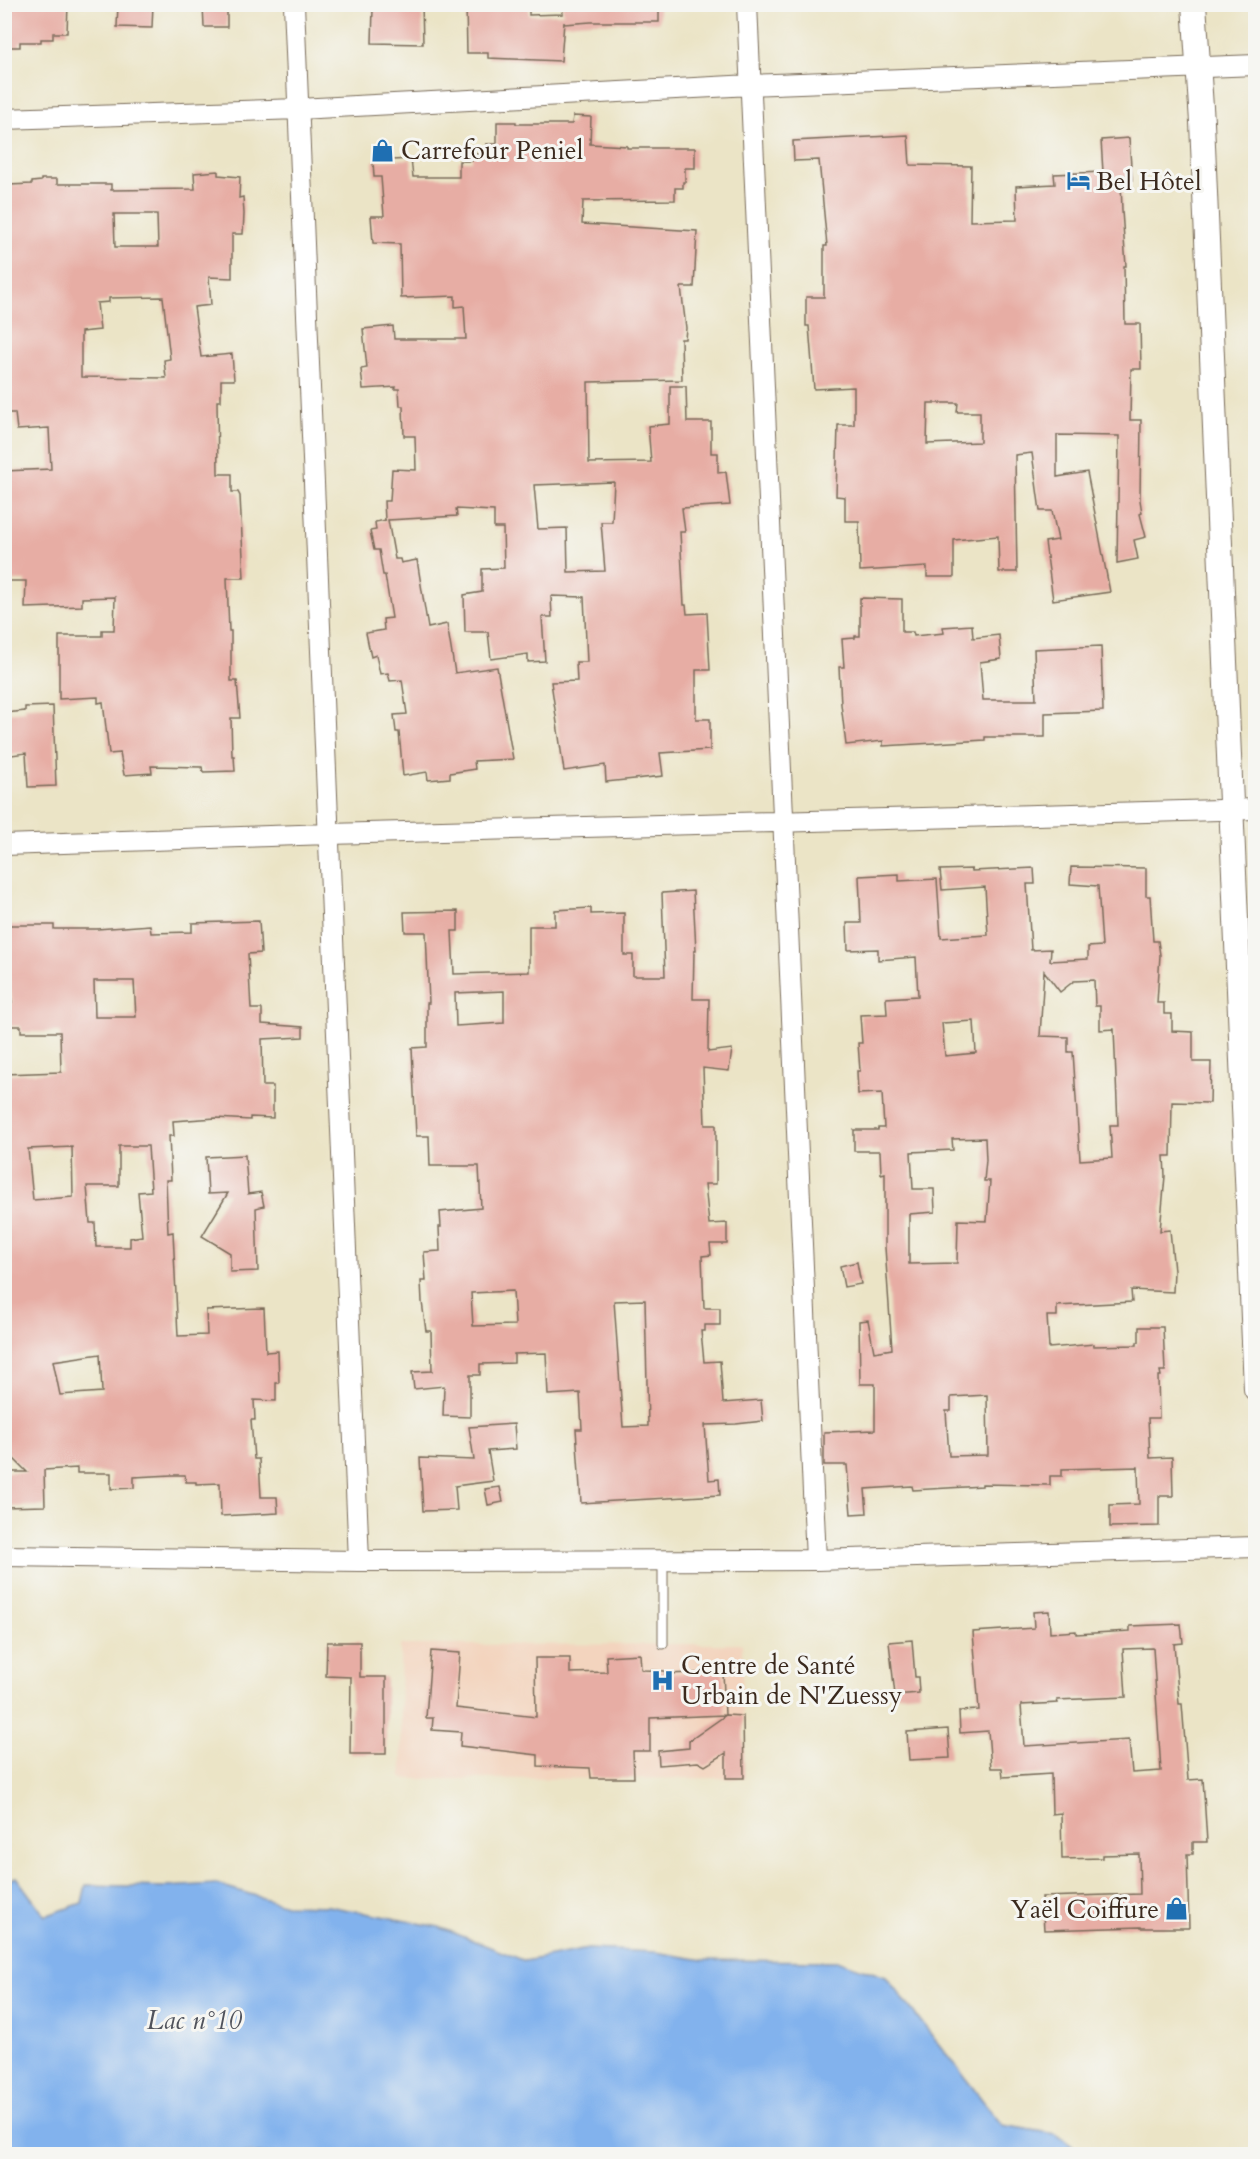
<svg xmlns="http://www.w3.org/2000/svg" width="1260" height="2159" viewBox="0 0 1260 2159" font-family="Cardo,serif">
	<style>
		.built { fill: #f3d4be }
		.water { fill: #82b2ed; stroke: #5e6e86; stroke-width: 1.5 }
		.building { fill: #e7ada4; fill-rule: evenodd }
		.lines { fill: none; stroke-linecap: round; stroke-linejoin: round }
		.service-casing { stroke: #796b59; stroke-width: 11 }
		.minor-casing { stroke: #796b59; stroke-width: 22 }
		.tertiary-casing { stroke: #796b59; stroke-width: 26 }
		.service { stroke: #fff; stroke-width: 9 }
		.minor { stroke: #fff; stroke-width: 20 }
		.tertiary { stroke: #fff; stroke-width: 24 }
		.labels { text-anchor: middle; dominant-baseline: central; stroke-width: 6; stroke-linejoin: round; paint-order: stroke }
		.poi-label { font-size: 26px; fill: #3b2a1e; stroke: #f6f6f2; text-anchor: start }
		.water-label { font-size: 27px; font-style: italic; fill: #50535c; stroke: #f6f6f2 }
	</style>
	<rect width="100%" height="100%" fill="#f6f6f2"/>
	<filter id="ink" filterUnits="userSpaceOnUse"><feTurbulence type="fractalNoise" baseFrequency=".0167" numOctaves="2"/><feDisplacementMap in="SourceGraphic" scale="12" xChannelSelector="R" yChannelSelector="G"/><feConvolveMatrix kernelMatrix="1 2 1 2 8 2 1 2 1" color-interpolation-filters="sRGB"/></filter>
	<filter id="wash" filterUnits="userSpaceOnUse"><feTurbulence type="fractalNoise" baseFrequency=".008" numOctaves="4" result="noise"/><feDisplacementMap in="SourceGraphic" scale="24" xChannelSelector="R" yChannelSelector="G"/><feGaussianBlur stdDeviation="1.35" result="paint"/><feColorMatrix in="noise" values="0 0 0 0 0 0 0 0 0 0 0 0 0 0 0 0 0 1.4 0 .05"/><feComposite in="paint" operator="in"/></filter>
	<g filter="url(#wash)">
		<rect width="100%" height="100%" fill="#ebe4c6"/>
		<!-- built -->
		<path class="built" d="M 742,1644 L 744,1778 L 402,1779 L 400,1645 Z"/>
		<!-- water -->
		<path class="water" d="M 16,1877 L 45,1916 L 82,1903 L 86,1885 L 166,1887 L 216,1884 L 286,1905 L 328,1906 L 439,1927 L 525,1961 L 588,1949 L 655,1952 L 703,1960 L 839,1961 L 886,1977 L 1002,2125 L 1056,2134 L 1083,2154 L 5,2154 L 4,1882 Z"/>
		<g id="blocks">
			<!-- building -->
			<path class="building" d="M 6,4 L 68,4 L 67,33 L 53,33 L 53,39 L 41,39 L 41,42 L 20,42 L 20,47 L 4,47 Z
				M 118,4 L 153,4 L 152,28 L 117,27 Z
				M 203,4 L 227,4 L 227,27 L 204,27 Z
				M 381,4 L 422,4 L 423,44 L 372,43 L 373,8 L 381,8 Z
				M 466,4 L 529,4 L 529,15 L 563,14 L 562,4 L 659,4 L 659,22 L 591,22 L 564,24 L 564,22 L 561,61 L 488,58 L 488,53 L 467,53 Z
				M 573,116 L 591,117 L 590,144 L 627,146 L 627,148 L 695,148 L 695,168 L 685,168 L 685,182 L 683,182 L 683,188 L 675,188 L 675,200 L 583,201 L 582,224 L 697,231 L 694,287 L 681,287 L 686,328 L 685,339 L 681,339 L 682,380 L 588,382 L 589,463 L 651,462 L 648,426 L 670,424 L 670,386 L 686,386 L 687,422 L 711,422 L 711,453 L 718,453 L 718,473 L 726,472 L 730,505 L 682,508 L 685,532 L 680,532 L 684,605 L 686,605 L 687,614 L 707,613 L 710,670 L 696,670 L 696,719 L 710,719 L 710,750 L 660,753 L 663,776 L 606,782 L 605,765 L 564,771 L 551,682 L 577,681 L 576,662 L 587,662 L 584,597 L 551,596 L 552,617 L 542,617 L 545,661 L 528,662 L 528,654 L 491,659 L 488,632 L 465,632 L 464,595 L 482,592 L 482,569 L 504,568 L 503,528 L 494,528 L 494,511 L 456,509 L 457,516 L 388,520 L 395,559 L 400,559 L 401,563 L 417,560 L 428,628 L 447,624 L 455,673 L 497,667 L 513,759 L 474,761 L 475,769 L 450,773 L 450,778 L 428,780 L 427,772 L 403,776 L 399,732 L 396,732 L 394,715 L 407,714 L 402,680 L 390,681 L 388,673 L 380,674 L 376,655 L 371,657 L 366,633 L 384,630 L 383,619 L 392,618 L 385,575 L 383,575 L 379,550 L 374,550 L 370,531 L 376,530 L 375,522 L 386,520 L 385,520 L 384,501 L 390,501 L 392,469 L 416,470 L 415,436 L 404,436 L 403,406 L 400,406 L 399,389 L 395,389 L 396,387 L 363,389 L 361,369 L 367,368 L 363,329 L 393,326 L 394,339 L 466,339 L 464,306 L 455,307 L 455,296 L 401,298 L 400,244 L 373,243 L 371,216 L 384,216 L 381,177 L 374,177 L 373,161 L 411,159 L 413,177 L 459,177 L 459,161 L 472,161 L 472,154 L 486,154 L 486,144 L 497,144 L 497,122 L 516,122 L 516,124 L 572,124 ZM 614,482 L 612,522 L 601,522 L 605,571 L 568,572 L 567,528 L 538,529 L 534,485 Z
				M 908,135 L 910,165 L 971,166 L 970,221 L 1017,220 L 1016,186 L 1055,184 L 1054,174 L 1103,172 L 1101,140 L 1129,138 L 1132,180 L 1121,181 L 1122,211 L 1126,266 L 1124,266 L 1125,324 L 1140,324 L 1141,369 L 1131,369 L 1130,420 L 1141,420 L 1140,500 L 1142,513 L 1140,514 L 1146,537 L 1134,540 L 1138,559 L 1117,563 L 1119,436 L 1057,435 L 1057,477 L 1087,472 L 1110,592 L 1053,600 L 1045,542 L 1058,540 L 1052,511 L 1040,511 L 1032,453 L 1015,455 L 1017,572 L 999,572 L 998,536 L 954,540 L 954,577 L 927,577 L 927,567 L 860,571 L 859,521 L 845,521 L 845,497 L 836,496 L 838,425 L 854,425 L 854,387 L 814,389 L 809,326 L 806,326 L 806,297 L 824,297 L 824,246 L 827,246 L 819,160 L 794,161 L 793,141 ZM 928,403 L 958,403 L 957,412 L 980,412 L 980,442 L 927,444 Z
				M 218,171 L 218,175 L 240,177 L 239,198 L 243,197 L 244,214 L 243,234 L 232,234 L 232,278 L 209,277 L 211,305 L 194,307 L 201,357 L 232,354 L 234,380 L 221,380 L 221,401 L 217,401 L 218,474 L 232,474 L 232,492 L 238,492 L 240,496 L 244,578 L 227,578 L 229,631 L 231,631 L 231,681 L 237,681 L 240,718 L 231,718 L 232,756 L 234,756 L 235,771 L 203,772 L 202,767 L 151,766 L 152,773 L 124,775 L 120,753 L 109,754 L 103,702 L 98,703 L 98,697 L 59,699 L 59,636 L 102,636 L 102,630 L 114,630 L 115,597 L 82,598 L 82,606 L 25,608 L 26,581 L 4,581 L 4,471 L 51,469 L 49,428 L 17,430 L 15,413 L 4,413 L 4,207 L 10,206 L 8,185 L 32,184 L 32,182 L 41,181 L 41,179 L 57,179 L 57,184 L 111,184 L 111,190 L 195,189 L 194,173 ZM 114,214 L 157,214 L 158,247 L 115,247 ZM 163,297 L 170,359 L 164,360 L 166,378 L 81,377 L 81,332 L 100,330 L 97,303 L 109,302 L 109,298 Z
				M 860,598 L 902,599 L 902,632 L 913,632 L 914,636 L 944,633 L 943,627 L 972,625 L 973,638 L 999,635 L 1001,659 L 980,662 L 983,700 L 1036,700 L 1034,649 L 1101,646 L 1103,711 L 1045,713 L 1045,737 L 985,737 L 985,740 L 883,746 L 883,741 L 846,745 L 841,704 L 839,667 L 844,667 L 842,639 L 855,638 L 855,636 L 860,636 Z
				M 53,706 L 56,786 L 28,787 L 26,753 L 4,756 L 4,713 L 25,711 L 25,707 Z
				M 1071,867 L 1146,868 L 1146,896 L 1150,896 L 1153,941 L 1158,941 L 1160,955 L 1157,1003 L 1164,1003 L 1164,1014 L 1172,1014 L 1172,1031 L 1193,1032 L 1193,1062 L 1211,1062 L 1210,1103 L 1172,1102 L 1171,1156 L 1164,1156 L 1165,1176 L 1160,1231 L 1170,1230 L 1174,1271 L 1173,1292 L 1131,1290 L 1132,1302 L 1057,1306 L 1057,1316 L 1047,1316 L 1049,1348 L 1094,1344 L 1094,1346 L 1137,1345 L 1137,1342 L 1139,1342 L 1139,1327 L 1163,1327 L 1165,1371 L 1160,1371 L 1161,1376 L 1158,1376 L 1159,1418 L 1148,1418 L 1150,1458 L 1172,1457 L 1173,1496 L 1159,1496 L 1159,1526 L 1110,1527 L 1110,1505 L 1139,1504 L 1138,1467 L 1062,1469 L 1062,1476 L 1050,1476 L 1050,1485 L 982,1484 L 982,1486 L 913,1490 L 912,1486 L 865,1489 L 867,1513 L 851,1514 L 847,1465 L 824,1465 L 824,1432 L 875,1430 L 875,1384 L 860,1384 L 859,1321 L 868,1320 L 874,1352 L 892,1349 L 885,1247 L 885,1173 L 881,1174 L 880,1151 L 854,1151 L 854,1130 L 878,1130 L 878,1128 L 884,1128 L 882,1093 L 858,1094 L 857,1071 L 860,1071 L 858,1043 L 862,1043 L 860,1015 L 887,1014 L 886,998 L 918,996 L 916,957 L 878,960 L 878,949 L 848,950 L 847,923 L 861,923 L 859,876 L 899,874 L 899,881 L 937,879 L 941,938 L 971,936 L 988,935 L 985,887 L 942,890 L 940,870 L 972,869 L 972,871 L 1034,868 L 1035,884 L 1027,884 L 1031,950 L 1051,949 L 1050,961 L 1088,959 L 1088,947 L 1102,946 L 1098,886 L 1070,884 ZM 1044,971 L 1060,992 L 1074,981 L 1094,980 L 1095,1006 L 1100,1006 L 1100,1030 L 1114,1029 L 1118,1125 L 1110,1125 L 1112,1158 L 1080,1160 L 1073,1052 L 1068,1052 L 1068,1037 L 1040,1036 ZM 974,1021 L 976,1053 L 945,1056 L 942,1023 ZM 985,1138 L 986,1160 L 984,1181 L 990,1181 L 987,1221 L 958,1220 L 957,1263 L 909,1264 L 909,1214 L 935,1212 L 934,1189 L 913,1189 L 911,1152 L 953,1150 L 952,1139 ZM 987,1395 L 988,1455 L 949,1456 L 946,1411 L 951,1411 L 951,1397 Z
				M 693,891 L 696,951 L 694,951 L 693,999 L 709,999 L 708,1052 L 732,1049 L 729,1071 L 703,1068 L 705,1125 L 716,1125 L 716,1184 L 705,1184 L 709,1224 L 727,1223 L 727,1244 L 710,1244 L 711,1255 L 702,1256 L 704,1308 L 720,1308 L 720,1325 L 705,1325 L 705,1331 L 701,1331 L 704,1362 L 720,1361 L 723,1403 L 761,1400 L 763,1421 L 736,1424 L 705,1425 L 709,1480 L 719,1479 L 720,1495 L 581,1503 L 576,1429 L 582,1429 L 580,1393 L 548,1395 L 546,1353 L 514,1354 L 514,1363 L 480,1364 L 480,1375 L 470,1375 L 470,1417 L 443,1416 L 444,1386 L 414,1389 L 412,1372 L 432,1371 L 431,1331 L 426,1331 L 422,1302 L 421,1281 L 426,1281 L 424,1252 L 440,1251 L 439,1227 L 441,1227 L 440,1212 L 481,1208 L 479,1166 L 430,1166 L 429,1136 L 416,1136 L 412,1048 L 427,1047 L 427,1003 L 429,1003 L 426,932 L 405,932 L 404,912 L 458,911 L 458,931 L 452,931 L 454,974 L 529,972 L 529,926 L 555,926 L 555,910 L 591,908 L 591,914 L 624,913 L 624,955 L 633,955 L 633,976 L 665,976 L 662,893 ZM 504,991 L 504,1023 L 456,1026 L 455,993 ZM 513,1291 L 515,1325 L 473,1326 L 471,1293 ZM 645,1300 L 648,1426 L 623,1427 L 614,1301 Z
				M 259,921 L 261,953 L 248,954 L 251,1009 L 262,1009 L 262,1024 L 303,1027 L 303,1037 L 262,1039 L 263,1086 L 273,1086 L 273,1118 L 250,1117 L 250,1120 L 216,1118 L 173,1121 L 174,1136 L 169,1136 L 171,1180 L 166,1180 L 168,1233 L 173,1232 L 178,1336 L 207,1335 L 206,1310 L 264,1308 L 266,1352 L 278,1351 L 279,1383 L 276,1383 L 276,1401 L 254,1400 L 255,1420 L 251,1420 L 254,1459 L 259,1459 L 261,1497 L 277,1497 L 278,1513 L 221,1516 L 220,1483 L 196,1484 L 196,1482 L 186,1482 L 185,1475 L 172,1475 L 134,1477 L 134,1488 L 111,1489 L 111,1473 L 77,1473 L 77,1468 L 44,1470 L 45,1506 L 4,1507 L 4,1472 L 27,1472 L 4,1449 L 4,1074 L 61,1072 L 60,1032 L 21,1032 L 21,1026 L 4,1026 L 4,1003 L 12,1003 L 7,965 L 4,965 L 4,925 L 54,925 L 54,929 L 97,929 L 150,925 L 151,933 L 192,932 L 192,923 ZM 94,981 L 134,981 L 136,1017 L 95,1017 ZM 119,1146 L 148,1146 L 151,1191 L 138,1192 L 142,1236 L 130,1238 L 130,1247 L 96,1247 L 95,1223 L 90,1223 L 87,1186 L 119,1186 ZM 72,1147 L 73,1197 L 33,1200 L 28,1149 ZM 100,1354 L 102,1392 L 60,1395 L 53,1361 Z
				M 245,1155 L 248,1194 L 261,1192 L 264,1206 L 256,1208 L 258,1271 L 230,1272 L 230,1253 L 202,1236 L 228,1193 L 208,1194 L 206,1157 Z
				M 857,1262 L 861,1284 L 844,1287 L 840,1266 Z
				M 514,1424 L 516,1449 L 488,1451 L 493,1481 L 455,1486 L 457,1510 L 423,1511 L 420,1458 L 474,1460 L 469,1427 Z
				M 500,1487 L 503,1502 L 488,1505 L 485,1489 Z
				M 1049,1611 L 1050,1633 L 1076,1631 L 1076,1634 L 1130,1631 L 1130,1626 L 1181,1624 L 1183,1643 L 1174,1644 L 1179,1704 L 1182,1704 L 1188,1780 L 1203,1779 L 1207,1842 L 1193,1842 L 1193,1854 L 1187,1854 L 1189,1928 L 1141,1928 L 1141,1927 L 1044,1930 L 1042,1897 L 1140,1894 L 1139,1854 L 1102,1855 L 1102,1858 L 1062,1859 L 1061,1813 L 1052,1814 L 1051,1774 L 1003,1777 L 1002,1768 L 991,1768 L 988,1731 L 960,1733 L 959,1711 L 979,1710 L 973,1632 L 1034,1628 L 1033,1612 ZM 1153,1648 L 1161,1771 L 1132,1773 L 1129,1740 L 1024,1746 L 1021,1705 L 1058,1703 L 1057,1700 L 1126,1697 L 1123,1649 Z
				M 912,1640 L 915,1677 L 918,1677 L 919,1693 L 895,1695 L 889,1642 Z
				M 327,1642 L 360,1642 L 360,1677 L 386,1677 L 386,1754 L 350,1754 L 351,1677 L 326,1676 Z
				M 431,1651 L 460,1653 L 456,1708 L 536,1717 L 535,1658 L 570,1658 L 570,1673 L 607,1672 L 606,1656 L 640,1654 L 641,1669 L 644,1670 L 665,1671 L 665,1674 L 723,1672 L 725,1715 L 650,1718 L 650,1751 L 633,1751 L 634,1778 L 591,1778 L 590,1768 L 538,1766 L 538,1755 L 460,1746 L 461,1732 L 432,1730 L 433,1718 L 426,1718 Z
				M 726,1715 L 743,1716 L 744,1778 L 726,1778 L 726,1753 L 705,1766 L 698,1762 L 659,1765 L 658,1751 L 689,1748 L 689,1741 Z
				M 948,1729 L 950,1758 L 909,1760 L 907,1732 Z"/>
		</g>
	</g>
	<g filter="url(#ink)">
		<use href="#blocks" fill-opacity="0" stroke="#796b59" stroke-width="1.5"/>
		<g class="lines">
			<defs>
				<path id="service" d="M 663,1560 L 663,1644"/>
				<path id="minor" d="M 294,4 L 359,1561
					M 747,4 L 816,1560
					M 4,119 L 298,109 L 751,85 L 1256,65
					M 4,845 L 329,834 L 1256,809
					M 4,1556 L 359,1561 L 816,1560 L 1256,1547"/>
				<path id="tertiary" d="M 1194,4 L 1202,122 L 1256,1389"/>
			</defs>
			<!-- service casing -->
			<use href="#service" class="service-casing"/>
			<!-- minor casing -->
			<use href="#minor" class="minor-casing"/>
			<!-- tertiary casing -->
			<use href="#tertiary" class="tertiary-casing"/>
			<!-- service -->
			<use href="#service" class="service"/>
			<!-- minor -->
			<use href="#minor" class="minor"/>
			<!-- tertiary -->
			<use href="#tertiary" class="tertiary"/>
		</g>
	</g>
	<!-- icons -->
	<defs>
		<symbol id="shop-bare" viewBox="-9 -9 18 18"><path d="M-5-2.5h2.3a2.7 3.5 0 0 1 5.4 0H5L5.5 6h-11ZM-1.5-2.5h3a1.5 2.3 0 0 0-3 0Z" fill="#1f6fb2" stroke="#f6f6f2" stroke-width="2.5" paint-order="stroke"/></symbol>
		<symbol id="hotel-bare" viewBox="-9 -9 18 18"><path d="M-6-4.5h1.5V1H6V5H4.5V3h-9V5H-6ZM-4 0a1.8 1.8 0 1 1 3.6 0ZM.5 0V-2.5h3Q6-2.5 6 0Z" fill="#1f6fb2" stroke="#f6f6f2" stroke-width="2.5" paint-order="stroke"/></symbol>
		<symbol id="hospital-bare" viewBox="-9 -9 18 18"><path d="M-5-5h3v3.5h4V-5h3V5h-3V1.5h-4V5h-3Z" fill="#1f6fb2" stroke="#f6f6f2" stroke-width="2.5" paint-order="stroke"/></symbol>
	</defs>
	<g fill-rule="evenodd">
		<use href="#shop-bare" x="366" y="134" width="33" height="33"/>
		<use href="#hotel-bare" x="1062" y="164" width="33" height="33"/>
		<use href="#hospital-bare" x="646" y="1664" width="33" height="33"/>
		<use href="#shop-bare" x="1160" y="1892" width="33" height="33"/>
	</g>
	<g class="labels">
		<!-- poi labels -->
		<g class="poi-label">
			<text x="401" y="150">Carrefour Peniel</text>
			<text x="1096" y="181">Bel Hôtel</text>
			<text x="681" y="1665">Centre de Santé<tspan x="681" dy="30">Urbain de N'Zuessy</tspan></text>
			<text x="1159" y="1909" text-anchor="end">Yaël Coiffure</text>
		</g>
		<!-- water labels -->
		<g class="water-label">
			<text x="194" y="2020">Lac n°10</text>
		</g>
	</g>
	<!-- margin -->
	<rect width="1260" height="2159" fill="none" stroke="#f6f6f2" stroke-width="24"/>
</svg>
